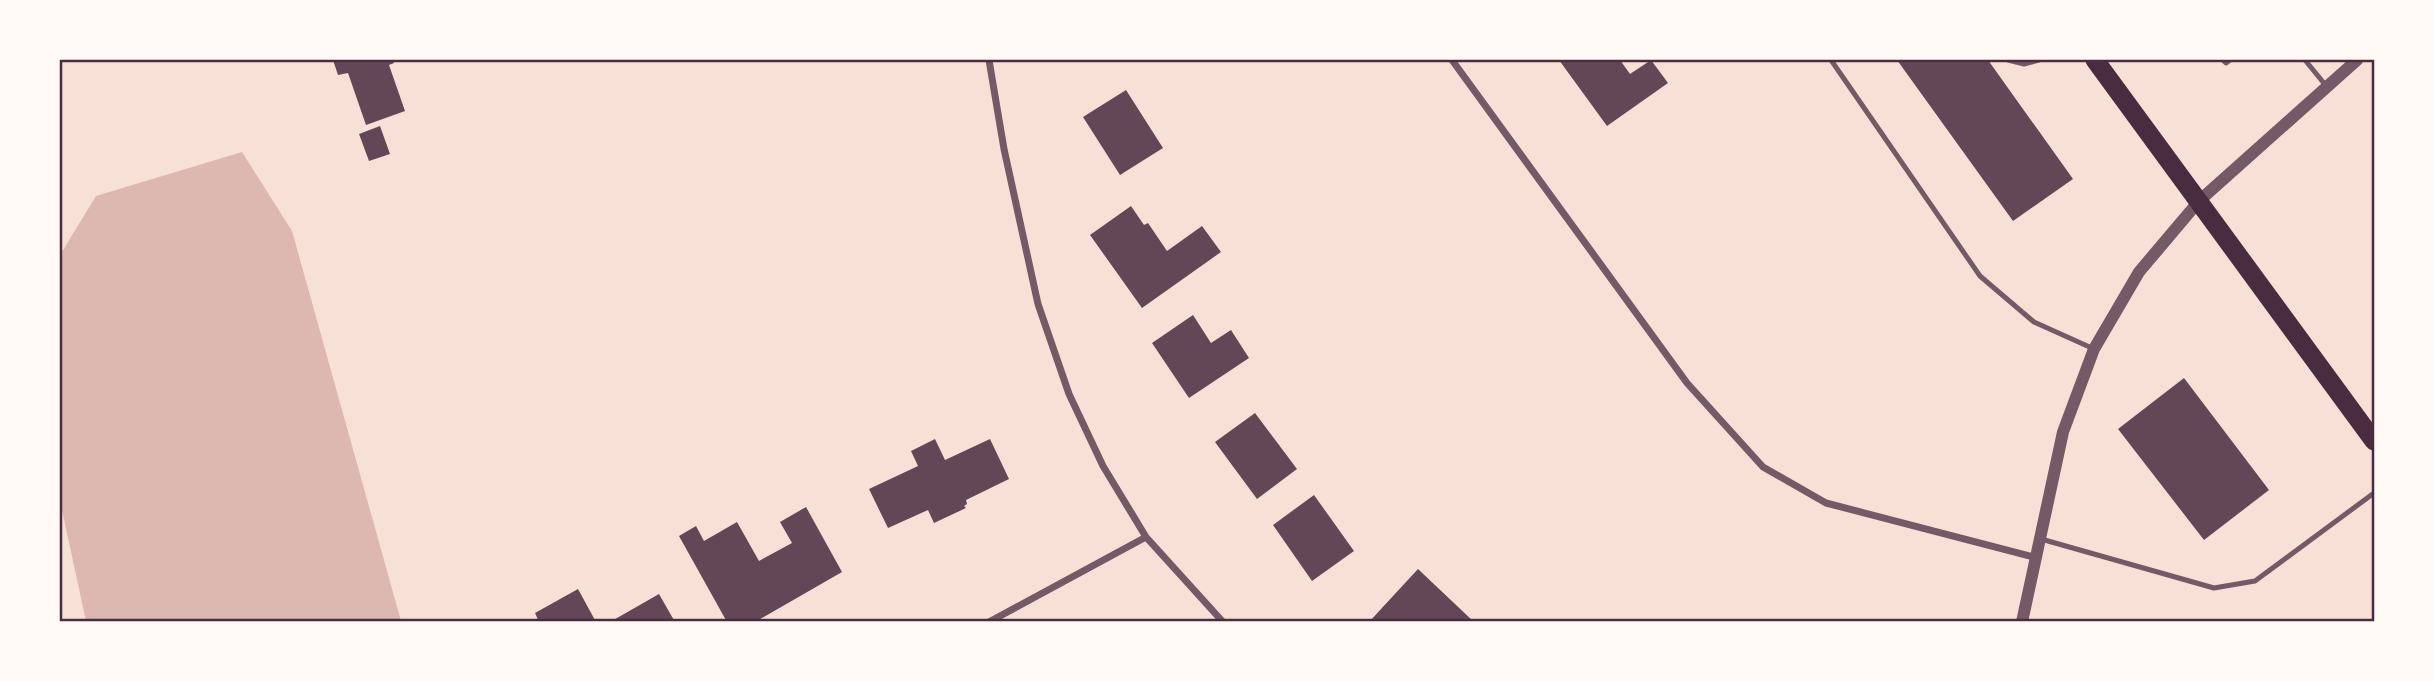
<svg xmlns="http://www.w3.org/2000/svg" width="2434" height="681" viewBox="0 0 2434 681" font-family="Roboto,sans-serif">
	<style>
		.water { fill: #dcb8b0 }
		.building { fill: #644757 }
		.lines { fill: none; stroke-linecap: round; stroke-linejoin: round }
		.service { stroke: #755966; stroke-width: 5 }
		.minor { stroke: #755966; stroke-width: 7 }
		.tertiary { stroke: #755966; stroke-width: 12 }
		.trunk { stroke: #4a2c40; stroke-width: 19 }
		.neatline { fill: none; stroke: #4a2c40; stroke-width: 2.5 }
	</style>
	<rect width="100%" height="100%" fill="#f7e1d7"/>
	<!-- water -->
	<path class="water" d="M 242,152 L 292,231 L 401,621 L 86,621 L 60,501 L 60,255 L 96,196 Z"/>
	<!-- building -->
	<path class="building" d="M 333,60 L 393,60 L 394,63 L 389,65 L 405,111 L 366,125 L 348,73 L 338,75 Z
		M 1559,60 L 1620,60 L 1630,74 L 1651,60 L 1668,83 L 1607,126 Z
		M 1897,60 L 1988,60 L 2073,179 L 2013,221 Z
		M 1126,90 L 1163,148 L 1120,175 L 1083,117 Z
		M 380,126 L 390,154 L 369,161 L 359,134 Z
		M 1131,206 L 1144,225 L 1148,223 L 1167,251 L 1202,226 L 1221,252 L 1142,308 L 1090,235 Z
		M 1193,315 L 1211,343 L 1231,330 L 1249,358 L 1189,398 L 1152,343 Z
		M 2184,378 L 2269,490 L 2204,540 L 2118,429 Z
		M 1255,413 L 1297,469 L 1257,499 L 1215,442 Z
		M 935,439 L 945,460 L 990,439 L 1009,479 L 966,500 L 967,504 L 964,506 L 966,508 L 934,523 L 928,510 L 888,528 L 869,489 L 918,466 L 911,451 Z
		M 1314,495 L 1354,551 L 1312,581 L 1273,525 Z
		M 806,507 L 842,572 L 755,622 L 727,622 L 679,536 L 696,526 L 704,541 L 737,522 L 759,561 L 792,543 L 780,522 Z
		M 1418,569 L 1474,622 L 1369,622 Z
		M 578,589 L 596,622 L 539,622 L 535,613 Z
		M 659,594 L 675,622 L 610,622 Z"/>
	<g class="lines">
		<!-- service -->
		<path class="service" d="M 1831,60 L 1980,276 L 2034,322 L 2094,349
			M 2008,60 L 2024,64 L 2039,60
			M 2223,60 L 2226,63 L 2230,60
			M 2305,60 L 2327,87
			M 2041,539 L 2214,588 L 2255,581 L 2374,493"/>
		<!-- minor -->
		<path class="minor" d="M 989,60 L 1004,149 L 1038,304 L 1069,394 L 1103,466 L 1146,537 L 1223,622
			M 1452,60 L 1687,383 L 1763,467 L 1826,503 L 2037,558
			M 989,622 L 1146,537"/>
		<!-- tertiary -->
		<path class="tertiary" d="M 2022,622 L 2063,432 L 2094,349 L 2139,272 L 2199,201 L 2357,60"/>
		<!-- trunk -->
		<path class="trunk" d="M 2095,60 L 2374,441"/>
	</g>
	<!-- border -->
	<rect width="2434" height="681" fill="none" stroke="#fffaf5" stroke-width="122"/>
	<rect x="61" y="61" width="2312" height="559" class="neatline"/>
</svg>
